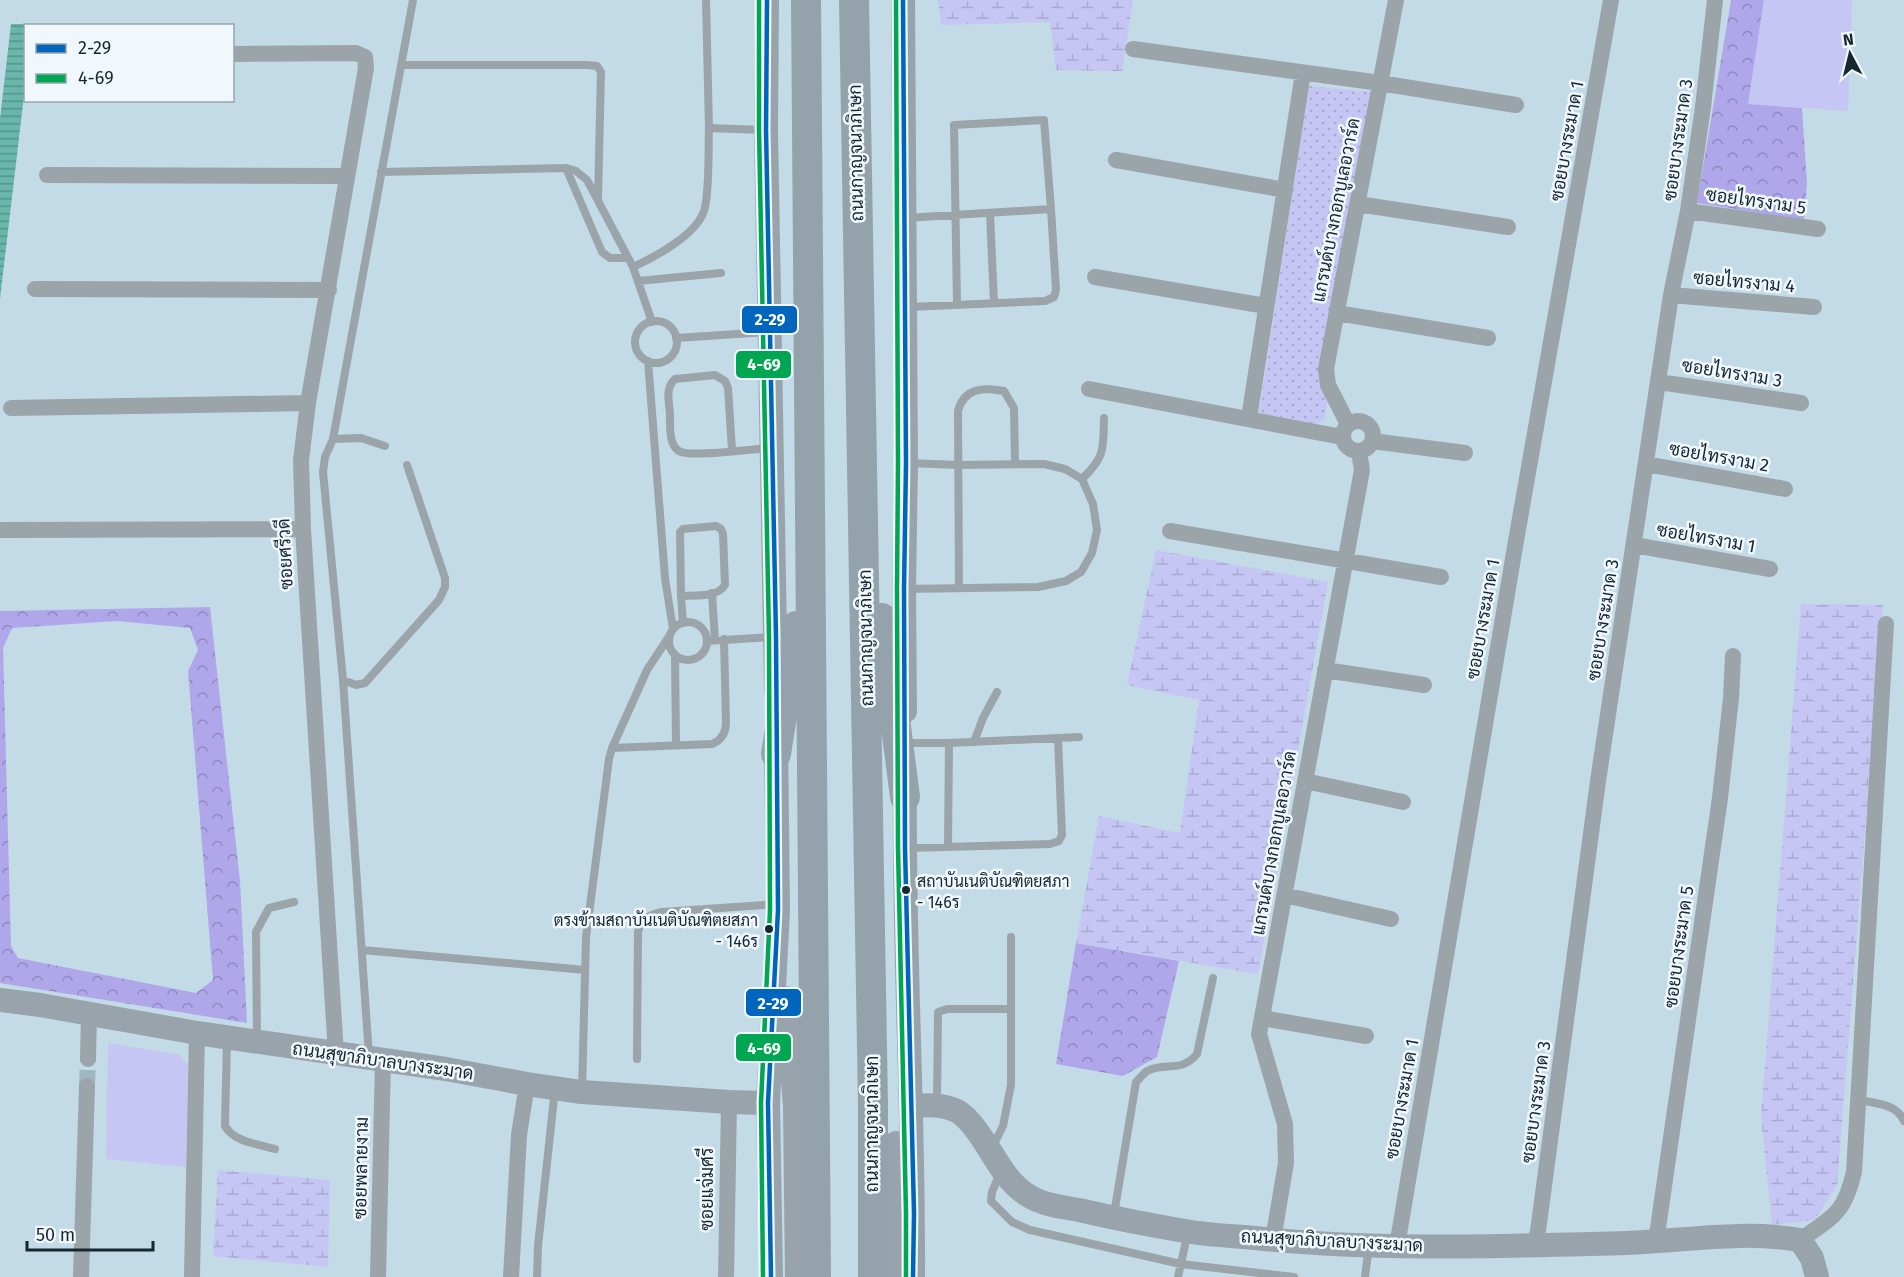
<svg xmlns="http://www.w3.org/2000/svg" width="1904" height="1277" viewBox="0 0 1904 1277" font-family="'Fira Sans',Sarabun,sans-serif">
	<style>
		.grass { fill: #c6c6f4 }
		.forest { fill: url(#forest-crowns); fill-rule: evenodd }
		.wetland { fill: url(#wetland-marsh) }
		.park { fill: url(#park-dots) }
		.water { fill: url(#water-rules) }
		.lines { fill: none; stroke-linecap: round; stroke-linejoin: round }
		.street-tunnel { stroke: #a1b6c2; stroke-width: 16; stroke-dasharray: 16 8; stroke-linecap: butt }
		.lane { stroke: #9ba4a9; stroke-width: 8 }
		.street { stroke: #9ba4a9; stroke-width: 16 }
		.secondary { stroke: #98a3ab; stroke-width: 24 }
		.highway { stroke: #94a3ab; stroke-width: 30 }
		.bus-1-casing { stroke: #f0f8fe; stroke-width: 9 }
		.bus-2-casing { stroke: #f0f8fe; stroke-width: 9 }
		.bus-1 { stroke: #0065bd; stroke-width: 4.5 }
		.bus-2 { stroke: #00a651; stroke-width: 4.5 }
		.bus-dot { fill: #172730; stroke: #f0f8fe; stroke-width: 2 }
		.labels { text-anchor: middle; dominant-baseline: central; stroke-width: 5; stroke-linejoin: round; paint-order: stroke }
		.bus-label { font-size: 16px; fill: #172730; stroke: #f0f8fe; text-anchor: start }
		.street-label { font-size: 18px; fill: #172730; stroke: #f0f8fe }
		.line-badge { stroke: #f0f8fe; stroke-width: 2 }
		.badge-label { font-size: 16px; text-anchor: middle; font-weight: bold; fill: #fff }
	</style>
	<defs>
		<pattern id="forest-crowns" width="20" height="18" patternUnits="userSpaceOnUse" patternTransform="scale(1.5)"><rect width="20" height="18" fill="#b0a7eb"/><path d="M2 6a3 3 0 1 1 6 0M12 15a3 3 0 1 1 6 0" fill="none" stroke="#8e88bf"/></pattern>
		<pattern id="wetland-marsh" width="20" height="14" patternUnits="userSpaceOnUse" patternTransform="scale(1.5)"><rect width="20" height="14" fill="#c6c6f4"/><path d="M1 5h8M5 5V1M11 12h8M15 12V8" fill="none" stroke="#a9aad2"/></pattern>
		<pattern id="park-dots" width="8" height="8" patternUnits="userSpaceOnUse" patternTransform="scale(1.5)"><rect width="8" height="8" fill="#c6c6f4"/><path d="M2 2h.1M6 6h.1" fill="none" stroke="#a9aad2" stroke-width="1.8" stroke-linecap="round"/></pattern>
		<pattern id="water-rules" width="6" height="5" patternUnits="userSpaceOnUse" patternTransform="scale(1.5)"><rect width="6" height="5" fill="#69b6ab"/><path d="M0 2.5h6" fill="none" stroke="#55948c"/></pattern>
	</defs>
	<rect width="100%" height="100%" fill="#c3dae7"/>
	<!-- grass -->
	<path class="grass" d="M 1764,0 L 1852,0 L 1848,111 L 1748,104 Z
		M 108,1043 L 180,1055 L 188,1065 L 186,1167 L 106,1159 Z"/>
	<!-- forest -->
	<path class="forest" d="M 1731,0 L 1764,0 L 1748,104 L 1802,108 L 1807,183 L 1804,220 L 1697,203 Z
		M 210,607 L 240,881 L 247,1023 L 0,983 L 0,611 ZM 117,621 L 190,628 L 198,650 L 188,671 L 213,980 L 196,993 L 18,958 L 11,946 L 3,648 L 12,628 Z
		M 1076,943 L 1179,961 L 1157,1057 L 1123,1076 L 1056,1064 Z"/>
	<!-- wetland -->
	<path class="wetland" d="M 938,0 L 1133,0 L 1122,71 L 1056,70 L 1050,22 L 941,25 Z
		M 1156,550 L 1328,582 L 1258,974 L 1076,943 L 1099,816 L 1180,833 L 1199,700 L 1127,685 Z
		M 1801,604 L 1883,605 L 1837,1185 L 1815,1220 L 1772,1225 L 1761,1116 Z
		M 218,1170 L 330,1180 L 328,1267 L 213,1256 Z"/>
	<!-- park -->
	<path class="park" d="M 1309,86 L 1372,92 L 1325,419 L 1314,425 L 1259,413 Z"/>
	<!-- water -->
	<path class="water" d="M 11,24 L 33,24 L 33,25 L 26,26 L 25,87 L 0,299 L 0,119 Z"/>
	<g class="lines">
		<!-- street-tunnel -->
		<path class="street-tunnel" d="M 87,1086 L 88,1059"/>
		<!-- lane -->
		<path class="lane" d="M 706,0 L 709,128 L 763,130
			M 401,65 L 587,65 L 597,66 L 601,72 L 598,198
			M 566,168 L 602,252 L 610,258 L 628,258
			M 381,172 L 566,168 L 576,171 L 587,180 L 633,267 L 652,322
			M 990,214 L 994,303
			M 906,218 L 1051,209 L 1056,290 L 1054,297 L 1045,301 L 908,307
			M 633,267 C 655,257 696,235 704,211 C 710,192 708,149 709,128
			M 638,281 L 721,273
			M 957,305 L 954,125 L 1044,120 L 1051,209
			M635 342a21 21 0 1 1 42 0a21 21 0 1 1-42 0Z
			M 676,338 L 768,332
			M 648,361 L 665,578 L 673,629
			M 333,439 L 361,438 L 385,446
			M 732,450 L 728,388 L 725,381 L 715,375 L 675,379 C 665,388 669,402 670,414 C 670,423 669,438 674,446 C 676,449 678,451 681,452 C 695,457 752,449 770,448
			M 1082,479 C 1106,456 1103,449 1104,418
			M 716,526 L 721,529 L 723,534 L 725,585 C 717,598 695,595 681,596 L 680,532 L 683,529 Z
			M 959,588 L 958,411 C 964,388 983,387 1004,391 L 1014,408 L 1015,464
			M 904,589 L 1038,587 L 1066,581 L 1081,572 L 1092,553 L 1097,530 L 1093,504 L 1082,479 L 1065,469 L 1044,464 L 958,465 L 909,463
			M 712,593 L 715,640
			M 681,596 L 683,623
			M669 641a19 19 0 1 1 38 0a19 19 0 1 1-38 0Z
			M 707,641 L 772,637
			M 675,656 L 676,745
			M 343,680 L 356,685 L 365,683 L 439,600 L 445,587 L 445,578 L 407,465
			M 974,742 L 983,718 L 997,692
			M 906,743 L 949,743 L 1079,737
			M 612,748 L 712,744 C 722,740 726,733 726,722 L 724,639
			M 948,847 L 949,743
			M 908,848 L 1050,844 L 1059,841 L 1062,835 L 1058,739
			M 362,950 L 585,970
			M 227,1038 L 225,1126 C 234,1142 258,1144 275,1149
			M 257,1040 L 256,932 L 269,908 L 294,902
			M 369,1056 L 343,680 L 323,472 L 325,457 L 333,439 L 344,378 L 413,0
			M 637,1059 L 638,932 C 642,918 649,915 662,912 L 777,904
			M 582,1091 L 586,937 L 609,759 L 612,748 L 647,670 L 670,635
			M 1859,1100 C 1875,1103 1897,1104 1904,1121
			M 937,1103 L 938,1012 L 947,1009 L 1011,1009
			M 992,1148 L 1003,1126 L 1011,1085 L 1011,937
			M 1000,1173 L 992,1192 L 991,1201 L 1012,1222 L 1030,1230 L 1181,1264 L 1294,1277
			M 1114,1214 L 1136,1082 C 1139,1079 1143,1074 1147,1071 C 1166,1061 1180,1074 1197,1054 L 1213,978
			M 537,1277 L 538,1246 L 555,1089
			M 1178,1277 L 1188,1232
			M 1365,1277 L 1369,1246"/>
		<!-- street -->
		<path class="street" d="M 1133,49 L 1380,83 L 1516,105
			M 232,54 L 356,53 L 365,57 L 366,68 L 308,403 L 301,460 L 303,529 L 336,1054
			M 1116,160 L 1285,190
			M 47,175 L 347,176
			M 1358,204 L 1508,227
			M 1688,211 L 1818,229
			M 1095,277 L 1266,306
			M 35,289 L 329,290
			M 1671,295 L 1814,307
			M 1337,313 L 1488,338
			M 1659,382 L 1801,403
			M 1089,389 L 1342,437
			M 11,408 L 308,403
			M 1249,418 L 1303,73
			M1343 436a15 15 0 1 1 30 0a15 15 0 1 1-30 0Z
			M 1348,424 L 1328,385 L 1326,369 L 1396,0
			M 1372,441 L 1465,453
			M 1646,464 L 1785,489
			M 0,530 L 303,529
			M 1170,531 L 1441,577
			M 1634,545 L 1770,569
			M 1325,670 L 1424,685
			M 1305,781 L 1403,802
			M 1284,895 L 1391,919
			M 1262,1018 L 1366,1036
			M 88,1059 L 89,1014
			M 1273,1240 L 1286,1163 L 1285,1124 L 1259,1034 L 1362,470 L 1359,452
			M 1800,1240 C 1834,1216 1844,1214 1854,1172 L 1886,624
			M 1656,1242 L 1720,798 L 1731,698 L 1733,656
			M 1397,1246 L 1516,541 L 1611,0
			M 1534,1246 L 1538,1231 L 1598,781 L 1671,295 L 1688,211 L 1703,107 L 1715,0
			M 81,1277 L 87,1086
			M 192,1277 L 197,1033
			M 378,1277 L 383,1059
			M 511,1277 L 519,1135 L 527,1084
			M 726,1277 L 729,1102"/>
		<!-- secondary -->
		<path class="secondary" d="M 767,0 L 766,130 L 776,690
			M 903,0 L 906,463 L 904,589 L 905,711
			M 905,779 C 903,945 914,1111 913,1277
			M 786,998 L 795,1105 L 797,1277
			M 0,1000 L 40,1005 L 197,1033 L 446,1069 L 527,1084 L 582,1092 L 729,1102 L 768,1103
			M 911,1106 C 927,1105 943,1104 957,1111 C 961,1113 965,1117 968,1120 C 991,1144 1000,1179 1029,1196 C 1043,1205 1063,1207 1079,1210 C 1114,1218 1149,1225 1185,1231 C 1208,1235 1232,1236 1255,1238 C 1378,1251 1503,1246 1626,1243 C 1684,1241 1742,1230 1800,1240 L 1812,1258 L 1817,1277
			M 771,1277 L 768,1103 L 778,910 L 776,737
			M 896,1277 L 896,1143"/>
		<!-- highway -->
		<path class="highway" d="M 806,0 L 816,1277
			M 854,0 L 873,1106 L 873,1277
			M 882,618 L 905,797
			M 776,754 L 796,626"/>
		<defs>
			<path id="bus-1" d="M 767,0 L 766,130 L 776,637 L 778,910 L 768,1103 L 771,1277
				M 903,0 L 906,463 L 904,589 L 905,848 L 914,1213 L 913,1277"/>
			<path id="bus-2" d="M 759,0 L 759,130 L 769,637 L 770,910 L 761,1103 L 763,1277
				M 896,0 L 898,463 L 897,589 L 898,848 L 906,1213 L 906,1277"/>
		</defs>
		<!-- bus-1 casing -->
		<use href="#bus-1" class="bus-1-casing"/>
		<!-- bus-2 casing -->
		<use href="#bus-2" class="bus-2-casing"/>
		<!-- bus-1 -->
		<use href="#bus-1" class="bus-1"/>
		<!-- bus-2 -->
		<use href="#bus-2" class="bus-2"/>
	</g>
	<!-- markers -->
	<g class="bus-dot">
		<circle cx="906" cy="890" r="5"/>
		<circle cx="769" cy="929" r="5"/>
	</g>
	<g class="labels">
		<!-- bus labels -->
		<g class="bus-label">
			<text x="917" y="881">สถาบันเนติบัณฑิตยสภา<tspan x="917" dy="21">- 146ร</tspan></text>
			<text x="758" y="920" text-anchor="end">ตรงข้ามสถาบันเนติบัณฑิตยสภา<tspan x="758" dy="21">- 146ร</tspan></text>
		</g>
		<!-- street labels -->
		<g class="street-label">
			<text transform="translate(1678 140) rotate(-82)">ซอยบางระมาด 3</text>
			<text transform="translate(1567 141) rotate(-80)">ซอยบางระมาด 1</text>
			<text transform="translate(856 153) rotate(-91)">ถนนกาญจนาภิเษก</text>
			<text transform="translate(1756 201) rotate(8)">ซอยไทรงาม 5</text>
			<text transform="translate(1336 210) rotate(-79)">แกรนด์บางกอกบูเลอวาร์ด</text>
			<text transform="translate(1744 282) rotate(5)">ซอยไทรงาม 4</text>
			<text transform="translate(1732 373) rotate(9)">ซอยไทรงาม 3</text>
			<text transform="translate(1719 457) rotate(10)">ซอยไทรงาม 2</text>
			<text transform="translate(1706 538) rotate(10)">ซอยไทรงาม 1</text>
			<text transform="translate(285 554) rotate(-93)">ซอยศรีวดี</text>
			<text transform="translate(1483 619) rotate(-80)">ซอยบางระมาด 1</text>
			<text transform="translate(1603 620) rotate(-81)">ซอยบางระมาด 3</text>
			<text transform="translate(866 638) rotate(-91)">ถนนกาญจนาภิเษก</text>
			<text transform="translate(1274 843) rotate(-80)">แกรนด์บางกอกบูเลอวาร์ด</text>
			<text transform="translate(1679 947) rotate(-82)">ซอยบางระมาด 5</text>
			<text transform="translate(383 1061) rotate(8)">ถนนสุขาภิบาลบางระมาด</text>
			<text transform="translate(1402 1099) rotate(-80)">ซอยบางระมาด 1</text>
			<text transform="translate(1536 1102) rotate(-82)">ซอยบางระมาด 3</text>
			<text transform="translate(872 1124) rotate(-90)">ถนนกาญจนาภิเษก</text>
			<text transform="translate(361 1168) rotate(-89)">ซอยพลายงาม</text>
			<text transform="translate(707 1189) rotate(-90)">ซอยแจ่มศรี</text>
			<text transform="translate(1332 1241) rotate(3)">ถนนสุขาภิบาลบางระมาด</text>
		</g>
	</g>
	<g class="line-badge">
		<rect x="741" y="305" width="57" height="29" rx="6" fill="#0065bd"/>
		<rect x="735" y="350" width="57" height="29" rx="6" fill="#00a651"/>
		<rect x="745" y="988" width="57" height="29" rx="6" fill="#0065bd"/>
		<rect x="735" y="1033" width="57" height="29" rx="6" fill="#00a651"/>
	</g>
	<g class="badge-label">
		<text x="770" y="325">2-29</text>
		<text x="764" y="370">4-69</text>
		<text x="773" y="1009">2-29</text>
		<text x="764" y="1054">4-69</text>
	</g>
	<!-- legend -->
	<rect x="24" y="24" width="210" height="78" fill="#f0f8fe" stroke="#99a4ac" stroke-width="1.5"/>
	<rect x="36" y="44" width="30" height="9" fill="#0065bd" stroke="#99a4ac" stroke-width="1.5"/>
	<text x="78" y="54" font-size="18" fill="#172730">2-29</text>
	<rect x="36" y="74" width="30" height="9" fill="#00a651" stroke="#99a4ac" stroke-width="1.5"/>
	<text x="78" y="84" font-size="18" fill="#172730">4-69</text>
	<!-- north arrow -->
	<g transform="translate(1850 54) rotate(353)" stroke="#f0f8fe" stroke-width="4.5" paint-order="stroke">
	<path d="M0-4.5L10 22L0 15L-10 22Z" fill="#172730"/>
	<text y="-9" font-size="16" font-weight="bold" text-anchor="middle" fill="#172730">N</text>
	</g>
	<!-- scale -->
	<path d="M27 1241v9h126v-9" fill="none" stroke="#172730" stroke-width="3"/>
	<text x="36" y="1241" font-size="18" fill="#172730" stroke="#f0f8fe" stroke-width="4.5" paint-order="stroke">50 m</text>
</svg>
